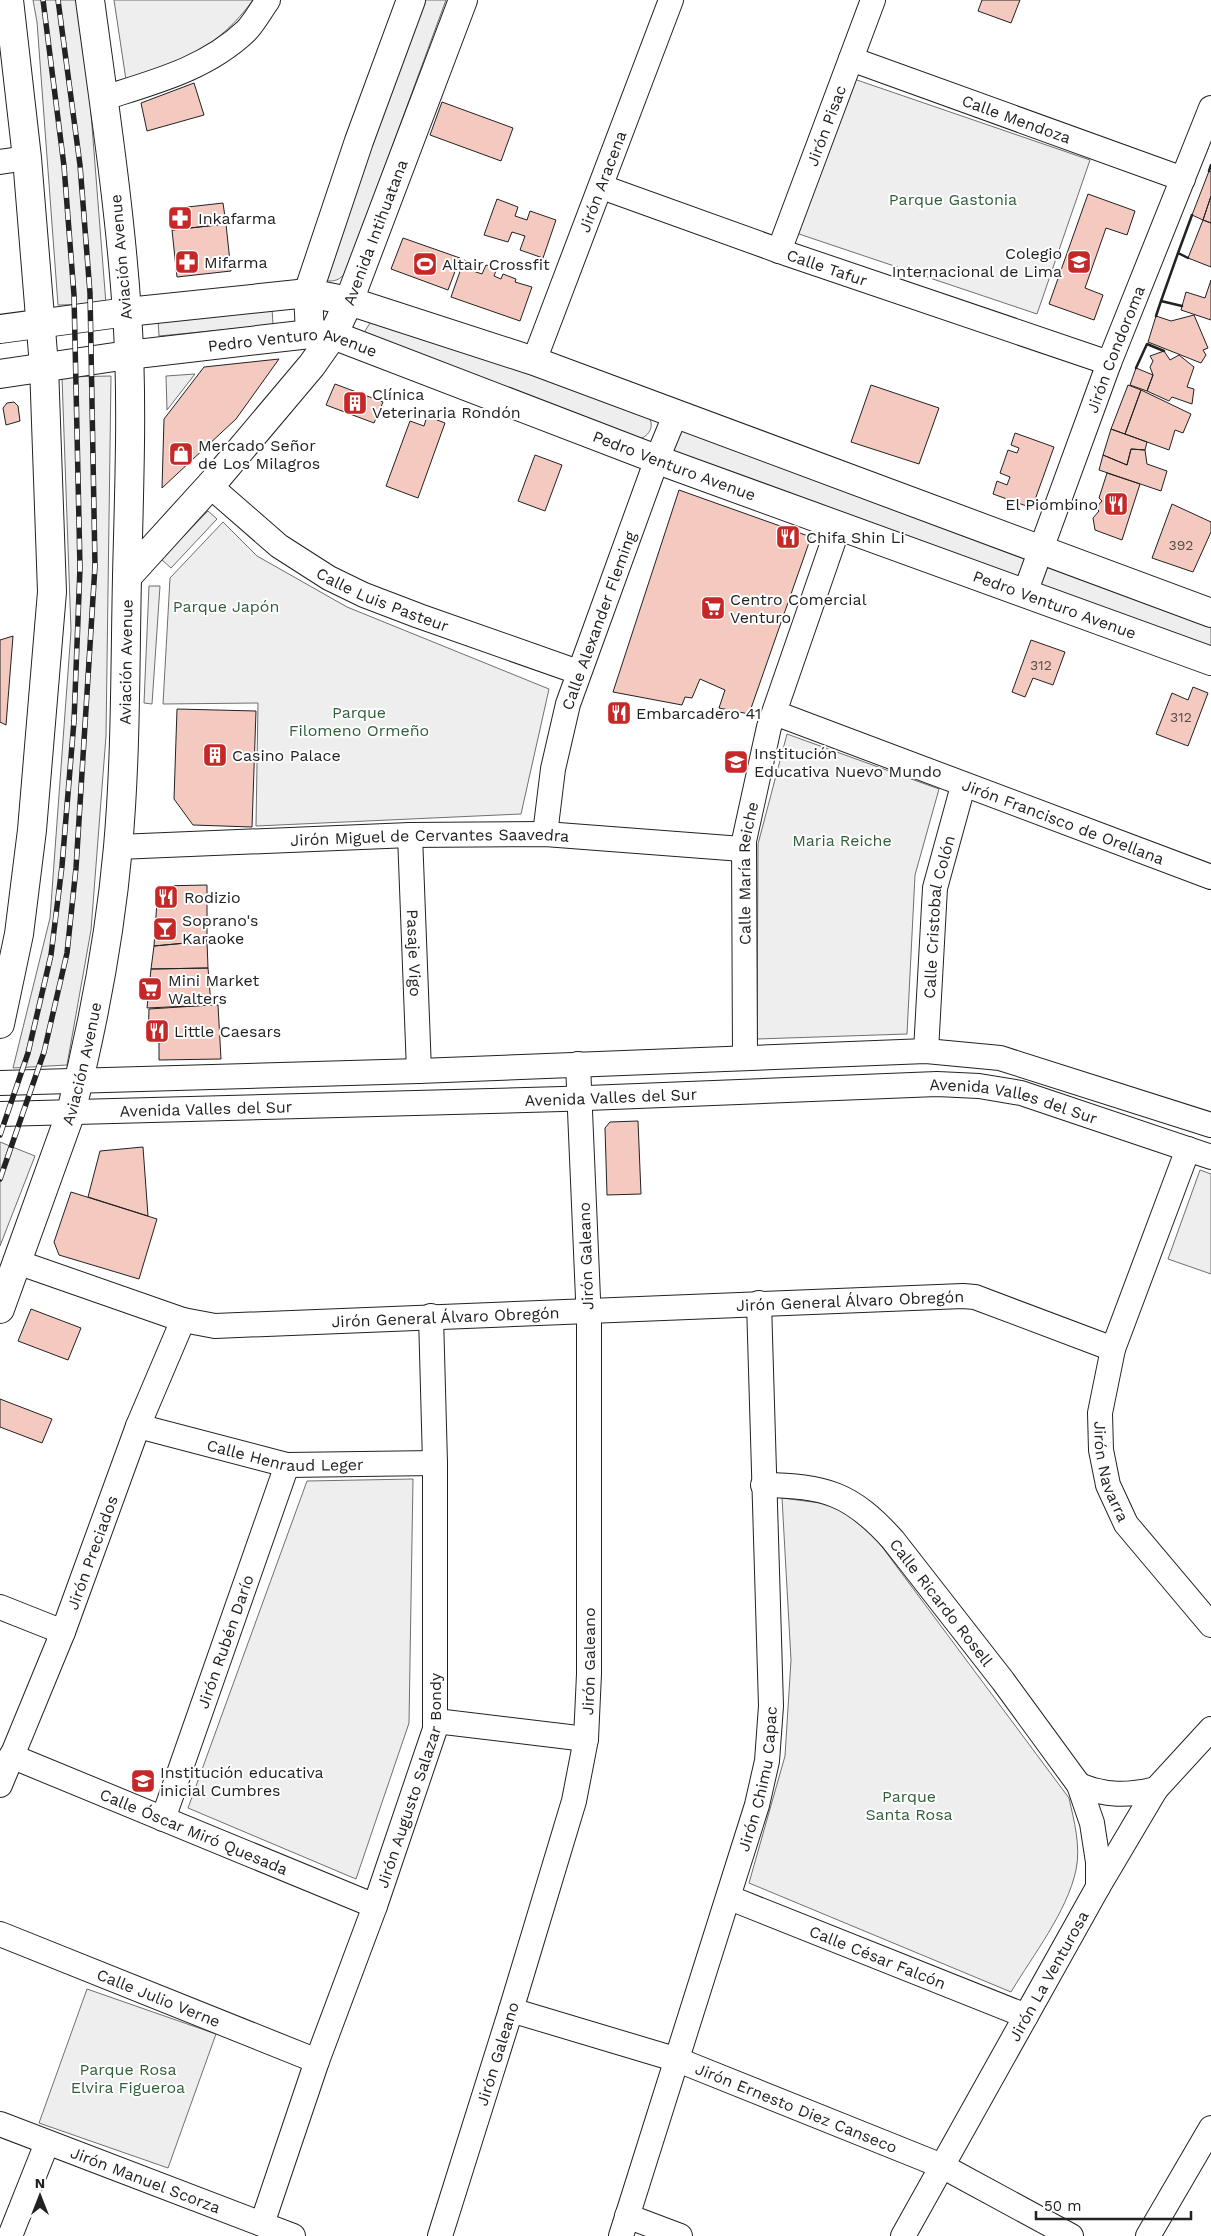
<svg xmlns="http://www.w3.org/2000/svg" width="1211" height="2236" viewBox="0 0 1211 2236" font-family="'Work Sans',sans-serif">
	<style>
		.green { fill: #eee; stroke: #6f6f6f }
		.building { fill: #f3c9c0; stroke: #222 }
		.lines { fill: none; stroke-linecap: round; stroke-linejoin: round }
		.minor-casing { stroke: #222; stroke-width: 26 }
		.major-casing { stroke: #222; stroke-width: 30 }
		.minor { stroke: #fff; stroke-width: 24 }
		.major { stroke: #fff; stroke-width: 28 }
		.rail-casing { stroke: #222; stroke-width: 5.5 }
		.rail { stroke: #fff; stroke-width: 4; stroke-dasharray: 11; stroke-linecap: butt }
		.wall { stroke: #222; stroke-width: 2.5 }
		.labels { text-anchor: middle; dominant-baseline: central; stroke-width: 4; stroke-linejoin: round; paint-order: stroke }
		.number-label { font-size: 14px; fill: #564c4a }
		.street-label { font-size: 16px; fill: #222; stroke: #fff }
		.park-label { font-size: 16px; fill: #2f5e38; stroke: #fff }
		.poi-label { font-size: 16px; fill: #222; stroke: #fff; text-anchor: start }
	</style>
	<rect width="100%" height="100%" fill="#fff"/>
	<!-- green -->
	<path class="green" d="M 33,0 L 76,0 L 89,88 L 106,304 L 58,305 L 37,22 Z
		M 114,0 L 253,0 C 218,48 181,63 126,80 Z
		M 419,0 L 446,0 L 346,272 C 341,279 334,283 325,280 Z
		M 854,79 L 1090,160 L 1037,314 L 796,233 Z
		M 272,308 L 273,325 L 159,336 L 158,319 Z
		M 373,318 L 648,416 C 655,425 650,436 639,439 L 365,337 L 365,331 Z
		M 195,374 L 167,410 L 166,376 Z
		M 111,376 L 106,736 L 91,930 L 67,1065 L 13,1068 L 50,918 L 71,631 L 62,377 Z
		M 682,428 L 1029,557 L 1023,579 L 671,451 Z
		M 208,511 L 217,519 L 171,568 L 161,559 Z
		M 223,522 L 257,556 L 347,607 L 549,689 L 521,814 L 256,826 L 258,703 L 163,704 L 170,578 Z
		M 1040,563 L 1211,617 L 1211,655 L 1038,591 Z
		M 149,586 L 160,586 L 152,704 L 144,703 Z
		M 787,734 L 939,789 L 915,875 L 907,1034 L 757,1039 L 758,844 Z
		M 0,1142 L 35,1156 L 0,1246 Z
		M 1200,1170 L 1211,1174 L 1211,1274 L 1168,1259 Z
		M 413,1479 L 409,1723 L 356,1879 L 188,1808 L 307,1481 Z
		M 782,1498 L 836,1505 L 865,1524 L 1069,1798 C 1074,1821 1081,1846 1076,1870 C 1067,1912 1033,1955 1011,1992 L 749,1883 L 785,1756 L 791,1660 Z
		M 87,1989 L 216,2034 L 168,2168 L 39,2123 Z"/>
	<!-- building -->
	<path class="building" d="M 982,0 L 1020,0 L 1011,23 L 978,11 Z
		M 194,83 L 204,115 L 147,131 L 141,103 Z
		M 442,102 L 513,128 L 501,161 L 430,135 Z
		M 1209,171 L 1211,172 L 1211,196 L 1203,220 L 1192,215 Z
		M 1088,194 L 1135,211 L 1127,235 L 1106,228 L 1085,288 L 1103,295 L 1094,320 L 1049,304 Z
		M 1211,196 L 1211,223 L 1203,220 Z
		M 497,199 L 518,207 L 515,216 L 527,220 L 530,211 L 556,220 L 543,258 L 520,250 L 525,236 L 512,232 L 508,242 L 484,235 Z
		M 223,203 L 226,224 L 172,230 L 170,209 Z
		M 1203,220 L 1211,223 L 1211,267 L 1188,258 Z
		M 226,224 L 231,271 L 177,277 L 172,230 Z
		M 403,238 L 460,258 L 448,290 L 391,269 Z
		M 464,260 L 475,264 L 473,271 L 482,274 L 486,265 L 497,268 L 494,276 L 501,279 L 503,274 L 516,279 L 515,282 L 532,287 L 520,321 L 451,297 Z
		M 1211,280 L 1211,320 L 1181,310 L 1186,292 L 1205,298 Z
		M 1194,315 L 1208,348 L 1203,350 L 1206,355 L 1201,363 L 1148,342 L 1156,316 L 1171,321 Z
		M 1164,351 L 1170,360 L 1179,355 L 1194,367 L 1187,387 L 1194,389 L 1192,404 L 1172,397 L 1169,401 L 1147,391 L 1153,375 L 1150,367 L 1153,361 L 1150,356 Z
		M 279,359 L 236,419 L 162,488 L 164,419 L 204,367 Z
		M 1136,368 L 1153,375 L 1147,391 L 1130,385 Z
		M 335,384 L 383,402 L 374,423 L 326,405 Z
		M 871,385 L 939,408 L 919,464 L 851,442 Z
		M 1128,385 L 1141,390 L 1125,434 L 1111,429 Z
		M 1141,390 L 1191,414 L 1183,433 L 1175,430 L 1169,450 L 1125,434 Z
		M 14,402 L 18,406 L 20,421 L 6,425 L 3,408 L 7,403 Z
		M 427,416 L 445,423 L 418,498 L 386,486 L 410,421 L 424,426 Z
		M 1111,429 L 1147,442 L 1145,450 L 1131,449 L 1127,465 L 1103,455 Z
		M 1015,433 L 1054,447 L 1032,508 L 993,494 L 997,481 L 1007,485 L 1010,477 L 1000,473 L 1008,450 L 1017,453 L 1019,448 L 1011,445 Z
		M 1131,449 L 1145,450 L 1147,464 L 1167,471 L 1161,491 L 1099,470 L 1103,455 L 1127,465 Z
		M 535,455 L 562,465 L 545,511 L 518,501 Z
		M 1107,473 L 1140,484 L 1122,540 L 1095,530 L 1093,518 L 1099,511 L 1096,508 L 1102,501 L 1099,498 Z
		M 679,490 L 811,537 L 749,714 L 719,708 L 725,690 L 700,679 L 692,698 L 685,697 L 682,705 L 613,692 Z
		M 1172,504 L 1211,522 L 1211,532 L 1193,572 L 1152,558 Z
		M 13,636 L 6,725 L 0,722 L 0,640 Z
		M 1031,640 L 1065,652 L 1053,685 L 1033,678 L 1025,697 L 1012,692 Z
		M 1193,687 L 1208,693 L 1188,746 L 1156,734 L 1172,693 L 1188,700 Z
		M 177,709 L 256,711 L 252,827 L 193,825 L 174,799 Z
		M 207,885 L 207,941 L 154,946 L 158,886 Z
		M 207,941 L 208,968 L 151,969 L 154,946 Z
		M 208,968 L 211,1005 L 147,1008 L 151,969 Z
		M 211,1005 L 218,1005 L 221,1059 L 159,1060 L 159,1039 L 148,1039 L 149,1009 Z
		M 638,1121 L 641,1194 L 607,1195 L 605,1128 L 610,1122 Z
		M 143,1147 L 148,1216 L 88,1197 L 100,1151 Z
		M 71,1192 L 157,1219 L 139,1279 L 59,1255 L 54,1242 Z
		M 31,1309 L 81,1328 L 68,1360 L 18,1341 Z
		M 0,1399 L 52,1419 L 42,1443 L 0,1427 Z"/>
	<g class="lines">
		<defs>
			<g id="minor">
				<path id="s1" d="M 851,59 L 1183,179"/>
				<path d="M 104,98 C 154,82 206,69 246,31 C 254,23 261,10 268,0"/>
				<path d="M 0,162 L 27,158"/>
				<path id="s2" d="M 602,187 L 788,254 L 1109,363"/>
				<path id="s3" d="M 779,251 L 873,0"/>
				<path id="s4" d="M 534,361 L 671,0"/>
				<path id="s5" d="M 209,485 L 279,546 L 329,578 L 364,595 L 419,616 L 578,672"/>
				<path id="s6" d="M 1025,593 L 1109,363 L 1211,108"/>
				<path id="s7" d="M 775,713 L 1211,877"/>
				<path id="s8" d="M 545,834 L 553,769 L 568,704 L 657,459 L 676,413"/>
				<path id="s9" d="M 410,835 L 419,1071"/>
				<path id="s10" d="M 118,847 L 410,835 L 545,834 L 742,849"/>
				<path id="s11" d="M 926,1051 L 935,888 L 963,786"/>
				<path id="s12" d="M 745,1057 L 744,841 L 769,727 L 839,525"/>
				<path d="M 0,1083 L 419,1071 L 926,1051 L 1000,1058 L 1211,1125"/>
				<path id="s13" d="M 0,1114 L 562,1099 L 937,1084 L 979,1086 L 1021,1093 L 1211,1157"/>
				<path id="s14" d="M 1188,1149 L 1113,1349 L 1100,1413 L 1101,1450 L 1108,1485 L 1126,1524 L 1211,1625"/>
				<path id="s15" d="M 17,1262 L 183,1320 L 215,1326 L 963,1296 L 975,1297 L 1113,1349"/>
				<path id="s16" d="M 138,1426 L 287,1465 L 435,1463"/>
				<path id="s17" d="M 763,1485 C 825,1486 851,1493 893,1540 L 1003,1681 L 1079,1785 L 1092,1823 L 1098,1862 L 1098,1887"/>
				<path d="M 0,1607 L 63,1632"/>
				<path d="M 436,1721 L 586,1739"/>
				<path id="s18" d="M 11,1756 L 375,1906"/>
				<path id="s19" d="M 0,1785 L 63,1632 L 138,1426 L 183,1320"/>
				<path d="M 1079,1785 C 1106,1796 1128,1796 1156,1789"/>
				<path id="s20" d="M 163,1819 L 287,1465"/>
				<path id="s21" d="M 730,1898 L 1026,2016"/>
				<path id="s22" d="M 0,1934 L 317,2061"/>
				<path id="s23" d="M 511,2010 L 678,2060 L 942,2166 L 1071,2236"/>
				<path id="s24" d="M 0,2124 L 293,2236"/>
				<path d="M 627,2216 L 680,2236"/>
				<path id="s25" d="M 262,2224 L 317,2061 L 375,1906 L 435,1729 L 435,1463 L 431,1316"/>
				<path d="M 10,2236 L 47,2143"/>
				<path id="s26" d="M 440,2236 L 511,2010 L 574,1801 L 586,1739 L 589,1674 L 589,1322 L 578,1064"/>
				<path id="s27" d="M 621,2236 L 757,1805 L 767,1761 L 771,1706 L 759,1303"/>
				<path id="s28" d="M 903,2236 L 1098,1887 L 1156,1789 L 1211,1729"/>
				<path d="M 1148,2236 L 1211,2128"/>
			</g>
			<g id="major">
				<path d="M 0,329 L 127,312 L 308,293 L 349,301 L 534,361 L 1211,613"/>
				<path d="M 310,334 L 308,293 L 359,141 L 411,0"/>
				<path id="s29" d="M 0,374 L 128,355 L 310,334 L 333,335 L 669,464 L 1211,661"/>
				<path id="s30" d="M 127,577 L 216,479 L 312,365 L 333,335 L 349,301 L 463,0"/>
				<path d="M 0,1024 L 19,934 L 32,830 L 52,592 L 44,366 L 27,158 L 9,0"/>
				<path id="s31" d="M 0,1309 L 71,1112 C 93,1026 110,936 118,847 C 126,757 125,667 127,577 C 129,489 133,400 127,313 C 120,208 104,104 90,0"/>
			</g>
		</defs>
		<!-- minor casing -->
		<use href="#minor" class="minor-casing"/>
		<!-- major casing -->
		<use href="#major" class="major-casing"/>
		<!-- minor -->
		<use href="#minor" class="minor"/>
		<!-- major -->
		<use href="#major" class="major"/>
		<defs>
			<path id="rail" d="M 0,1135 L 28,1053 L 51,955 L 62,866 L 74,721 L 80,568 L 74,295 L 64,166 L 43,0
				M 0,1179 L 44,1052 L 67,953 L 76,868 L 95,566 L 90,293 L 80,165 L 58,0"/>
		</defs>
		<!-- rail casing -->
		<use href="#rail" class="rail-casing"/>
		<!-- rail -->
		<use href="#rail" class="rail"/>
		<!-- wall -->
		<path class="wall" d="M 1209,171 L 1211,165
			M 1178,253 L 1192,215
			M 1161,301 L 1178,253 L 1188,258
			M 1156,316 L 1161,301 L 1182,306
			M 1136,368 L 1147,344 L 1164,351"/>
	</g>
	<!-- icons -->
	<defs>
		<symbol id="pharmacy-square" viewBox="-11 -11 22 22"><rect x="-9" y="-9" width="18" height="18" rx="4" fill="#c62828" stroke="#fff"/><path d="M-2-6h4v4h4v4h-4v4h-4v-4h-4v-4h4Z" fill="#fff"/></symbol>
		<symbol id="school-square" viewBox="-11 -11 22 22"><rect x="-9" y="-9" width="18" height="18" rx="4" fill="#c62828" stroke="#fff"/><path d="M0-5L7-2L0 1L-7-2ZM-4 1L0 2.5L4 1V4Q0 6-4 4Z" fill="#fff"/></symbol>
		<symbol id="stadium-square" viewBox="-11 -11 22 22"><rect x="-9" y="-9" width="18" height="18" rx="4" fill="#c62828" stroke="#fff"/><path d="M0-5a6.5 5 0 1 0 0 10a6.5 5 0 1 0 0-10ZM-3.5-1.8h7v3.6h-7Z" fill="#fff"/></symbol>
		<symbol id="building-square" viewBox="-11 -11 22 22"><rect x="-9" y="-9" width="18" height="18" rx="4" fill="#c62828" stroke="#fff"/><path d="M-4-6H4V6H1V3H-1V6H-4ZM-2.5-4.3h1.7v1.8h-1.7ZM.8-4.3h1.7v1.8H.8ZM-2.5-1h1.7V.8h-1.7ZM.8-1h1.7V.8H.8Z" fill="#fff"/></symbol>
		<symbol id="shop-square" viewBox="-11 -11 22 22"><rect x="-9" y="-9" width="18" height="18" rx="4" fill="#c62828" stroke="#fff"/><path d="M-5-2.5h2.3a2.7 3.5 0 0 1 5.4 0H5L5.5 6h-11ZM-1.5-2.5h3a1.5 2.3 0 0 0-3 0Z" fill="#fff"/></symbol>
		<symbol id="restaurant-square" viewBox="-11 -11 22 22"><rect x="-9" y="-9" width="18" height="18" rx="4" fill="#c62828" stroke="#fff"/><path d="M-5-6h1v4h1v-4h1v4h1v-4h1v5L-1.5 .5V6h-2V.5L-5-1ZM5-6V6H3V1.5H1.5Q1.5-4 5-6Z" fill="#fff"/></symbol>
		<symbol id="supermarket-square" viewBox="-11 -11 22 22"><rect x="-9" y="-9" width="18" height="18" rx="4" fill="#c62828" stroke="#fff"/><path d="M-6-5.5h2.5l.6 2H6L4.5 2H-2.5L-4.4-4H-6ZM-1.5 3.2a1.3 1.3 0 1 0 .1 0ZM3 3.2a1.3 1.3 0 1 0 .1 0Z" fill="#fff"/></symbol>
		<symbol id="bar-square" viewBox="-11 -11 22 22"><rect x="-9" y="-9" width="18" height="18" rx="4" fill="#c62828" stroke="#fff"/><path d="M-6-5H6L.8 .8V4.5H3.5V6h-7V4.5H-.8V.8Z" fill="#fff"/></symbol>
	</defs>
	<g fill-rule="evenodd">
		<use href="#pharmacy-square" x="166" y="204" width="28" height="28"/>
		<use href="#pharmacy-square" x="173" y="248" width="28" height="28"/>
		<use href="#school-square" x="1065" y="248" width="28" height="28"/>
		<use href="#stadium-square" x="411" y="250" width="28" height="28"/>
		<use href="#building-square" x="341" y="389" width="28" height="28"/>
		<use href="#shop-square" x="167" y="440" width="28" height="28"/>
		<use href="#restaurant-square" x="1102" y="490" width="28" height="28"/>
		<use href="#restaurant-square" x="774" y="523" width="28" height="28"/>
		<use href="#supermarket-square" x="699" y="594" width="28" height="28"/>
		<use href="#restaurant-square" x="605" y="699" width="28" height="28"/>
		<use href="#building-square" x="201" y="741" width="28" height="28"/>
		<use href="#school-square" x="722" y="748" width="28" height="28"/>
		<use href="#restaurant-square" x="152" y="883" width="28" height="28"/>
		<use href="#bar-square" x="151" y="915" width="28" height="28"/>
		<use href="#supermarket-square" x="136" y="975" width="28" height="28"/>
		<use href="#restaurant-square" x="143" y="1017" width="28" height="28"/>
		<use href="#school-square" x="129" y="1767" width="28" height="28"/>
	</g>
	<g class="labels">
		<!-- number labels -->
		<g class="number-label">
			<text x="1181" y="545">392</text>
			<text x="1041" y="665">312</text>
			<text x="1181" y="717">312</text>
		</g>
		<!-- street labels -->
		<g class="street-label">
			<text stroke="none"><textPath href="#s1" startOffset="176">Calle Mendoza</textPath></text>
			<text stroke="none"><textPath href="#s3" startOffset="134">Jirón Pisac</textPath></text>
			<text stroke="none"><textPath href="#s4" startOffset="192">Jirón Aracena</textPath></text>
			<text stroke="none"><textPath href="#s30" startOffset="429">Avenida Intihuatana</textPath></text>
			<text transform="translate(121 257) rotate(-95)">Aviación Avenue</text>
			<text stroke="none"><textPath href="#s2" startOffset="239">Calle Tafur</textPath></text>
			<text stroke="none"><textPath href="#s6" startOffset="260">Jirón Condoroma</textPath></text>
			<text stroke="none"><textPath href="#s29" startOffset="296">Pedro Venturo Avenue</textPath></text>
			<text stroke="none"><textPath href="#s29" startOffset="701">Pedro Venturo Avenue</textPath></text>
			<text stroke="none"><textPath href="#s5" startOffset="210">Calle Luis Pasteur</textPath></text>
			<text stroke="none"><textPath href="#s29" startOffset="1106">Pedro Venturo Avenue</textPath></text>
			<text stroke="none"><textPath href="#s8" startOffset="221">Calle Alexander Fleming</textPath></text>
			<text stroke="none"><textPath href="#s31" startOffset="664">Aviación Avenue</textPath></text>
			<text stroke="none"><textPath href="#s7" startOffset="308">Jirón Francisco de Orellana</textPath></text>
			<text stroke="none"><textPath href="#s10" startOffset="312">Jirón Miguel de Cervantes Saavedra</textPath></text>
			<text stroke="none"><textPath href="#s12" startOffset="184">Calle María Reiche</textPath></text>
			<text stroke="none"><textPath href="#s11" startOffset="135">Calle Cristobal Colón</textPath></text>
			<text stroke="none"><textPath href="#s9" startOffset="118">Pasaje Vigo</textPath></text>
			<text stroke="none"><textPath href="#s31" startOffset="259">Aviación Avenue</textPath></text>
			<text stroke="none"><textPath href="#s13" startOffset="611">Avenida Valles del Sur</textPath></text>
			<text stroke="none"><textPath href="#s13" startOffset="1016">Avenida Valles del Sur</textPath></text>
			<text stroke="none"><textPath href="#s13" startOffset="206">Avenida Valles del Sur</textPath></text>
			<text transform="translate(586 1256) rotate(-92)">Jirón Galeano</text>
			<text stroke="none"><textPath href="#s15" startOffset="844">Jirón General Álvaro Obregón</textPath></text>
			<text stroke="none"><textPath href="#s15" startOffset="439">Jirón General Álvaro Obregón</textPath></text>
			<text stroke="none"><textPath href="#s16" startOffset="151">Calle Henraud Leger</textPath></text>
			<text stroke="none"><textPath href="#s14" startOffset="339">Jirón Navarra</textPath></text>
			<text stroke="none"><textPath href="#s19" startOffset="250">Jirón Preciados</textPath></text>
			<text stroke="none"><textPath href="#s17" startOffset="226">Calle Ricardo Rosell</textPath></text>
			<text stroke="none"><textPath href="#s20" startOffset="188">Jirón Rubén Darío</textPath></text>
			<text stroke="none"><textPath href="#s26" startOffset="596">Jirón Galeano</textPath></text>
			<text stroke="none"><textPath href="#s27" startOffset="478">Jirón Chimu Capac</textPath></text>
			<text stroke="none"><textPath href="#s25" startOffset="469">Jirón Augusto Salazar Bondy</textPath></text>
			<text stroke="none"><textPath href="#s18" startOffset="198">Calle Óscar Miró Quesada</textPath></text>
			<text stroke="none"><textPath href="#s21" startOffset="159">Calle César Falcón</textPath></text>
			<text stroke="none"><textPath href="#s28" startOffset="298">Jirón La Venturosa</textPath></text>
			<text stroke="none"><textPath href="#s22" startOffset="171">Calle Julio Verne</textPath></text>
			<text stroke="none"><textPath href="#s26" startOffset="191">Jirón Galeano</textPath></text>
			<text stroke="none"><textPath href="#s23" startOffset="302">Jirón Ernesto Diez Canseco</textPath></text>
			<text stroke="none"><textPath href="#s24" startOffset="156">Jirón Manuel Scorza</textPath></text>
		</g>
		<!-- park labels -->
		<g class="park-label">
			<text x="953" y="199">Parque Gastonia</text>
			<text x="226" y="606">Parque Japón</text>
			<text x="359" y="712">Parque<tspan x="359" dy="18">Filomeno Ormeño</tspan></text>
			<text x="842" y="840">Maria Reiche</text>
			<text x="909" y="1796">Parque<tspan x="909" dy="18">Santa Rosa</tspan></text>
			<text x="128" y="2069">Parque Rosa<tspan x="128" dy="18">Elvira Figueroa</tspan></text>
		</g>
		<!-- poi labels -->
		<g class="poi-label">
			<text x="198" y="218">Inkafarma</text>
			<text x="1062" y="253" text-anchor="end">Colegio<tspan x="1062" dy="18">Internacional de Lima</tspan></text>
			<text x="204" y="262">Mifarma</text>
			<text x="442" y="264">Altair Crossfit</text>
			<text x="372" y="394">Clínica<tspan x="372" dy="18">Veterinaria Rondón</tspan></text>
			<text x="198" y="445">Mercado Señor<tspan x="198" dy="18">de Los Milagros</tspan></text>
			<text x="1098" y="504" text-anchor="end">El Piombino</text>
			<text x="806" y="537">Chifa Shin Li</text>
			<text x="730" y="599">Centro Comercial<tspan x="730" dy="18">Venturo</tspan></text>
			<text x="636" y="713">Embarcadero 41</text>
			<text x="754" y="753">Institución<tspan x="754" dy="18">Educativa Nuevo Mundo</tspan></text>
			<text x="232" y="755">Casino Palace</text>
			<text x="184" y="897">Rodizio</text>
			<text x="182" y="920">Soprano's<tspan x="182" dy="18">Karaoke</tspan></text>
			<text x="168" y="980">Mini Market<tspan x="168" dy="18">Walters</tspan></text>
			<text x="174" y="1031">Little Caesars</text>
			<text x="160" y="1772">Institución educativa<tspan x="160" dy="18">inicial Cumbres</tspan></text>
		</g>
	</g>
	<!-- north arrow -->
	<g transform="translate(40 2196)" stroke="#ffffff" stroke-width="4" paint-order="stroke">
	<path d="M0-4L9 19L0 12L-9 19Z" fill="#222222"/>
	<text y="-8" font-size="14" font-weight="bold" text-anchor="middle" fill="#222222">N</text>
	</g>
	<!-- scale -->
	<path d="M1036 2211v8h155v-8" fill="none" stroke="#222222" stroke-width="2.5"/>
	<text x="1044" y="2211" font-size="15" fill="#222222" stroke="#ffffff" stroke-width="4" paint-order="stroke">50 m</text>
</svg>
